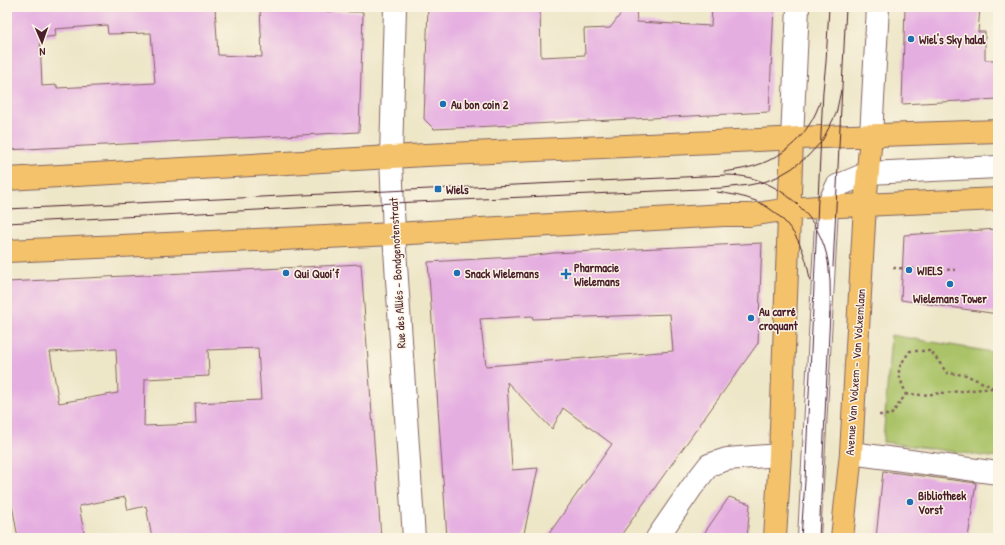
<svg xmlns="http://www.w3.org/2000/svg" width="1005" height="545" viewBox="0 0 1005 545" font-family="'Patrick Hand',sans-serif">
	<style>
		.green { fill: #aac368; stroke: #7a714a }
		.building { fill: #e5aee1; fill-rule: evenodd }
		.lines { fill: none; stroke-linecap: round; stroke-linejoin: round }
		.minor-casing { stroke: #836562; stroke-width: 24 }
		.major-casing { stroke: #836562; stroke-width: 24 }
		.path { stroke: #836562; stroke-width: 2.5; stroke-dasharray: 3 3; stroke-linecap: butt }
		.minor { stroke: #fff; stroke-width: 22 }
		.major { stroke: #f3c26a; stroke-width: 22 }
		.tram { stroke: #4a1f2b; stroke-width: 1 }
		.poi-dot { fill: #1f6fb2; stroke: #fcf5e5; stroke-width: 1.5 }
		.labels { text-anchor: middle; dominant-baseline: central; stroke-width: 3; stroke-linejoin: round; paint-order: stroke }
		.poi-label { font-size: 12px; font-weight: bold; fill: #4a1f2b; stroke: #fcf5e5; text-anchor: start }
		.street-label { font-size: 12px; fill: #4a1f2b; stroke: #fcf5e5 }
	</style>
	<rect width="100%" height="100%" fill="#fcf5e5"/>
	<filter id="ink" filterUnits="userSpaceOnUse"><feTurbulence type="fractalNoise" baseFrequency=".025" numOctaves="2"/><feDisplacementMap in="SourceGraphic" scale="8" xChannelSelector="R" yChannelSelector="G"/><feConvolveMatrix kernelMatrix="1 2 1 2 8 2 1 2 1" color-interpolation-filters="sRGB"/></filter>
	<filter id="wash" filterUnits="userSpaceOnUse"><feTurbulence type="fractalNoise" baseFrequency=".012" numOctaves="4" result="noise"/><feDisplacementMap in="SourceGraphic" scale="16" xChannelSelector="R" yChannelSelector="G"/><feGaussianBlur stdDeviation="0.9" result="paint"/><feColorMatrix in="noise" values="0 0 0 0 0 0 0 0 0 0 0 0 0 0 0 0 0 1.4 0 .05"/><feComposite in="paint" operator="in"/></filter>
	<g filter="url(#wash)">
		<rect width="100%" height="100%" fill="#ede6c7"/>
		<!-- green -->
		<path class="green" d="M 891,335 L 998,353 L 998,458 L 883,442 Z"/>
		<g id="blocks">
			<!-- building -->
			<path class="building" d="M 7,7 L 215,7 L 218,55 L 262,57 L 260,7 L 313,7 L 313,11 L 363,12 L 359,132 L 7,150 ZM 107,25 L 108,34 L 151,33 L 155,83 L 57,88 L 57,85 L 42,86 L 40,38 L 56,36 L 55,29 Z
				M 428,7 L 540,7 L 541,57 L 585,55 L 584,29 L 610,28 L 626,7 L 636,7 L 637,22 L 711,26 L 712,7 L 774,7 L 769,112 L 434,129 L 424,119 Z
				M 905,7 L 980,7 L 978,32 L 985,32 L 985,60 L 998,60 L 998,99 L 902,104 Z
				M 998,229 L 998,314 L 901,300 L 904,235 Z
				M 762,243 L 758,343 L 619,538 L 546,538 L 612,444 L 563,408 L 552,429 L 507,382 L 512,470 L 538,468 L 523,538 L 447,538 L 428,262 L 530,256 L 553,253 ZM 670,314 L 673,351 L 486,366 L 480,319 L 532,316 L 533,319 Z
				M 361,264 L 381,538 L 152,538 L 146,506 L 128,510 L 125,497 L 79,506 L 85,538 L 18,538 L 7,477 L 7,282 ZM 258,348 L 261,400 L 195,403 L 196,424 L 144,426 L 145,379 L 209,376 L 208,350 ZM 116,349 L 118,393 L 59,403 L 50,352 Z
				M 883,471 L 976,483 L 968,538 L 876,538 Z
				M 729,497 L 750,504 L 747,538 L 701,538 Z"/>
		</g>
	</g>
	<g filter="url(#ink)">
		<use href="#blocks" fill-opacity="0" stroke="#836562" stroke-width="1"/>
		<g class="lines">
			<defs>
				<path id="minor" d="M 395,7 L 391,157 L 394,234 L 414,538
					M 871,136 L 878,7
					M 792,139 L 798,7
					M 851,453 L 998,473
					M 657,538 L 692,487 L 709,465 L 727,459 L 780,455
					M 809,538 L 827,207 L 837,186 L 868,173 L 998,167"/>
				<path id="major" d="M 7,179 L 426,155 L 822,137 L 998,131
					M 7,251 L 394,234 L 724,215 L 750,215 L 790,209 L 818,207 L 998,199
					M 775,538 L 780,455 L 792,139
					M 842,538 L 851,453 L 865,205 L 871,136"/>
			</defs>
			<!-- minor casing -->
			<use href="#minor" class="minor-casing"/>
			<!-- major casing -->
			<use href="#major" class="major-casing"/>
			<!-- path -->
			<path class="path" d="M 893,268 L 957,270
				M 906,394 L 922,395 L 993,388
				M 879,415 L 891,415 L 906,394 C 897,370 895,372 910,351 L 931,351 L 947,373 L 966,375 L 994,388 L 998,389
				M 998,507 L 996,519 L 998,520"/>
			<!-- minor -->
			<use href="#minor" class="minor"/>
			<!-- major -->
			<use href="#major" class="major"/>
			<!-- tram -->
			<path class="tram" d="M 724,172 C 737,170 751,168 763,163 C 790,152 811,130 820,102
				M 717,192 C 730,194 743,196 756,201 C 789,216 806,246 810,281
				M 7,209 L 726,175 C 734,175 743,176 751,178 C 792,189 825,225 829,269 C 831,285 830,301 830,318
				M 7,223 L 393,203 L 723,188 L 749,185 L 764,182 L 777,177 L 791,169 L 807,157 L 822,141 L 836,114 L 841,90
				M 833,267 L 846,7
				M 801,538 L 805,481 L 823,91 L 826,62 L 829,7
				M 819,538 L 830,313"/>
		</g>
	</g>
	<!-- markers -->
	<g class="poi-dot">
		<circle cx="911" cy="39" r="4"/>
		<circle cx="443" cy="104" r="4"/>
		<rect x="434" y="185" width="8" height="8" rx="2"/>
		<circle cx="909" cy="270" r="4"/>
		<circle cx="286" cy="273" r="4"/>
		<circle cx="457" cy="273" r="4"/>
		<path d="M564 268h4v4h4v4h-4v4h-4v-4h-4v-4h4z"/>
		<circle cx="950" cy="284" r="4"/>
		<circle cx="751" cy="318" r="4"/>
		<circle cx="910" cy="502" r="4"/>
	</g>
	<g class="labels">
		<!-- poi labels -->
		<g class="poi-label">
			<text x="919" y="39">Wiel's Sky halal</text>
			<text x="451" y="104">Au bon coin 2</text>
			<text x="446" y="189">Wiels</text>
			<text x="574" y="267">Pharmacie<tspan x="574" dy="14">Wielemans</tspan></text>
			<text x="917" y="270">WIELS</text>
			<text x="294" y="273">Qui Quoi’f</text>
			<text x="465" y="273">Snack Wielemans</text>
			<text x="950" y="298" text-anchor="middle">Wielemans Tower</text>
			<text x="759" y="311">Au carré<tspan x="759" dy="14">croquant</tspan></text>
			<text x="918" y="495">Bibliotheek<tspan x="918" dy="14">Vorst</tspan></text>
		</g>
		<!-- street labels -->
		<g class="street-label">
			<text transform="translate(397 273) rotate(-93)">Rue des Alliés - Bondgenotenstraat</text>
			<text transform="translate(855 372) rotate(-86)">Avenue Van Volxem - Van Volxemlaan</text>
		</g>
	</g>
	<!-- margin -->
	<rect width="1005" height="545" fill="none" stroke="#fcf5e5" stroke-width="24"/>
	<!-- north arrow -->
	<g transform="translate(42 42) rotate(178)" stroke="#fcf5e5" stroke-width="3" paint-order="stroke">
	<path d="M0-3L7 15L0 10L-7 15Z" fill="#4a1f2b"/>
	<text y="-6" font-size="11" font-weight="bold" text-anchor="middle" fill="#4a1f2b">N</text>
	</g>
</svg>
